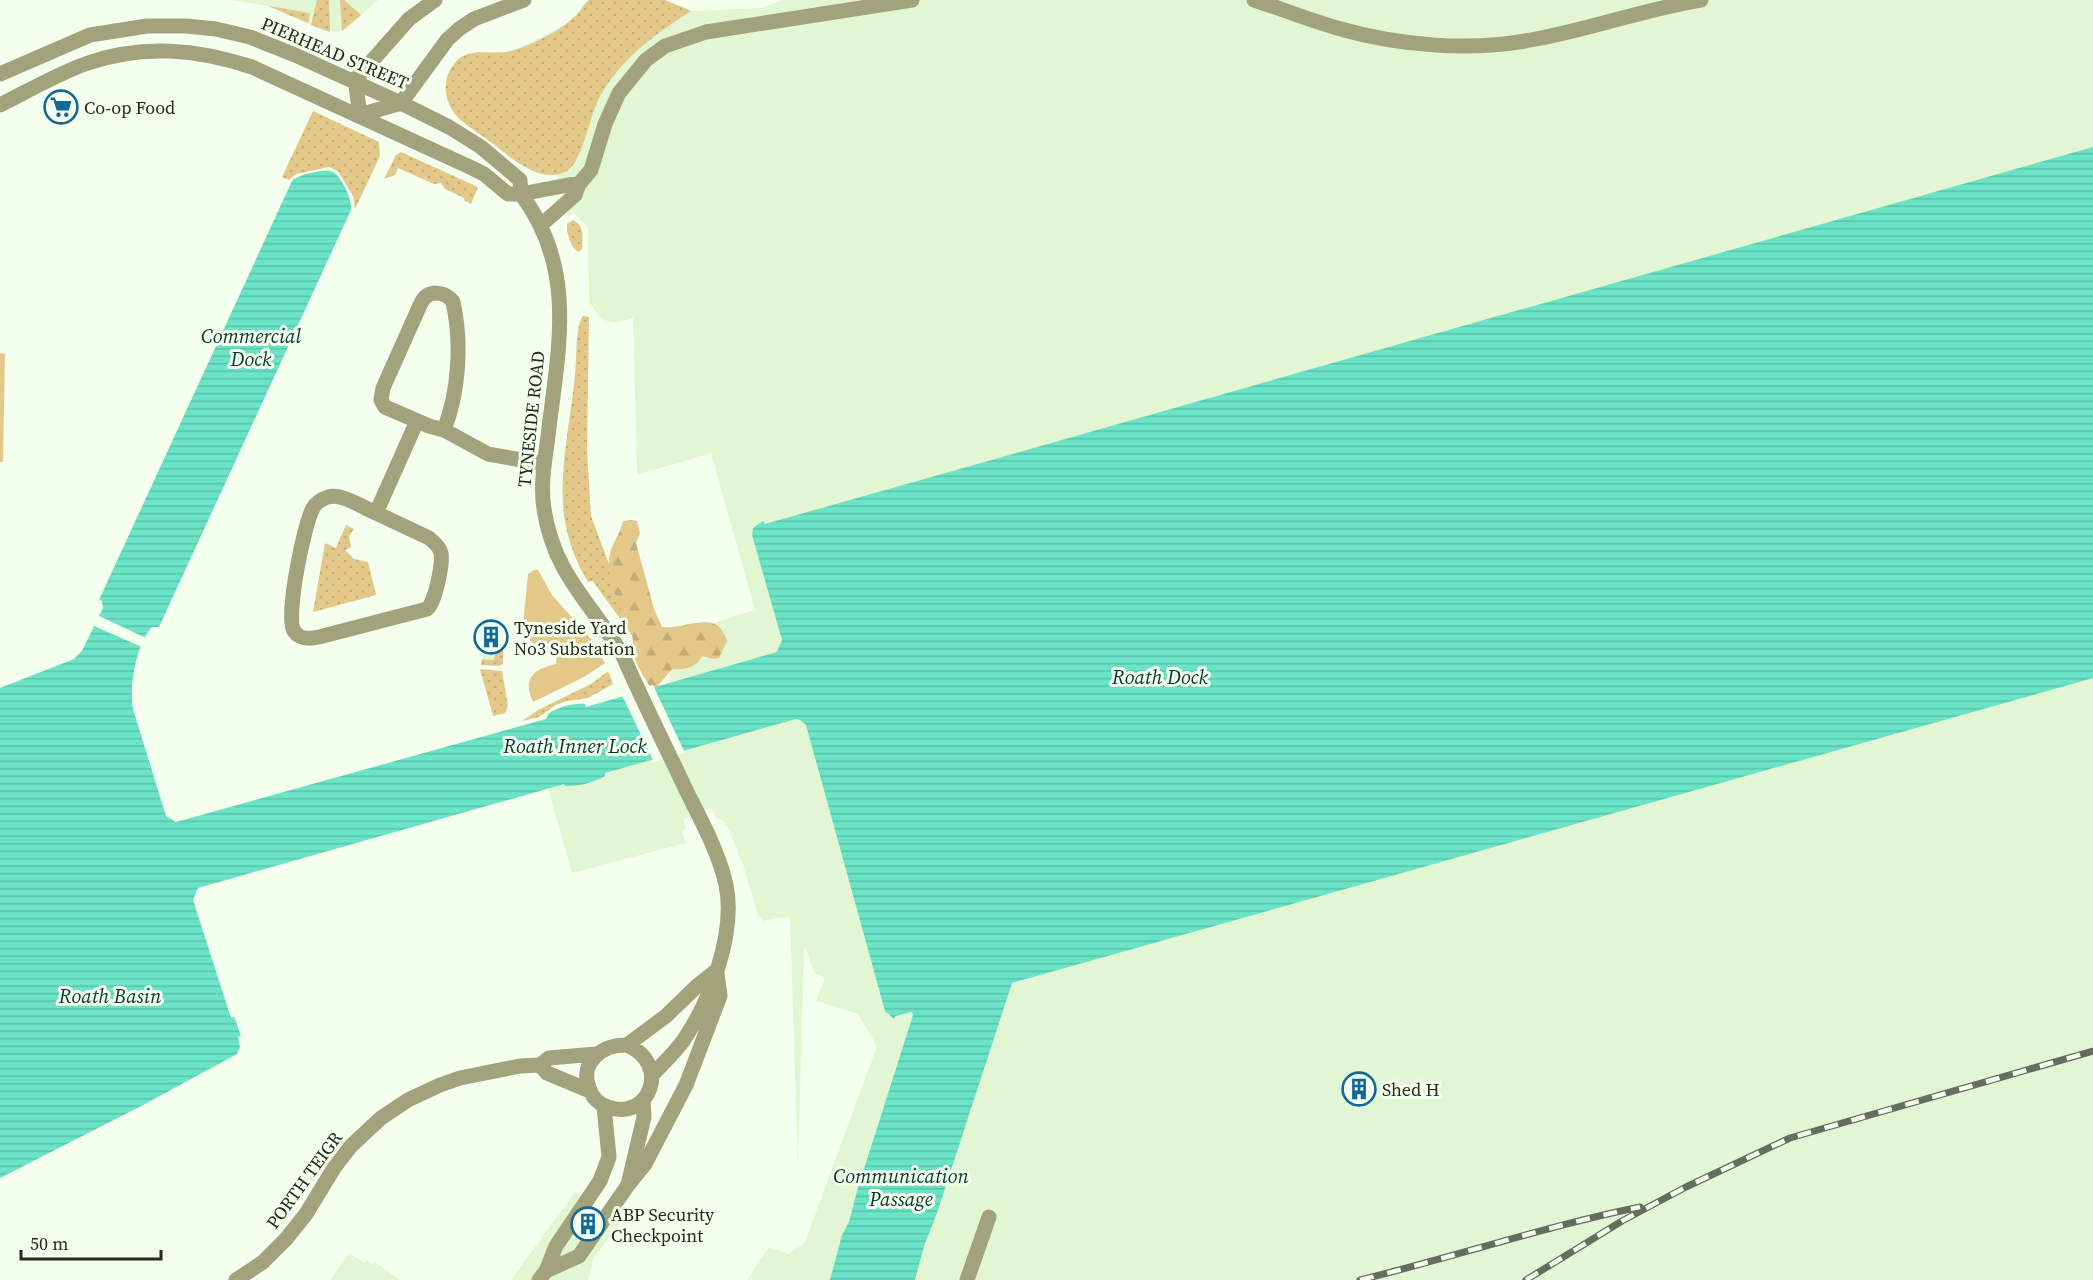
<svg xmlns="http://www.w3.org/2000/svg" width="2093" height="1280" viewBox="0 0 2093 1280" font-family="'Source Serif 4',serif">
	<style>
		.built { fill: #e2f6d3 }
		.grass { fill: url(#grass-dots) }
		.forest { fill: url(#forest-firs) }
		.garden { fill: #e3c889 }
		.water { fill: url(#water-rules) }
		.pier { fill: #f5ffee }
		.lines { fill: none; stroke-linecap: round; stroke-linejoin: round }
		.minor { stroke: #a2a37d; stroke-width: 15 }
		.rail-casing { stroke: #656c60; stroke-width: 7 }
		.rail { stroke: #f5ffee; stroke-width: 4.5; stroke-dasharray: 14; stroke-linecap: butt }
		.labels { text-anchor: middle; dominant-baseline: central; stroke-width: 6; stroke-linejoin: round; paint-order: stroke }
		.street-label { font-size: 18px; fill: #242a20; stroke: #f5ffee }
		.poi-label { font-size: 18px; fill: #242a20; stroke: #f5ffee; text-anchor: start }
		.water-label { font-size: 20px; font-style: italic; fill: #00392e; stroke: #f5ffee }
	</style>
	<defs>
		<pattern id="grass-dots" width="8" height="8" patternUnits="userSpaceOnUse" patternTransform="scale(1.5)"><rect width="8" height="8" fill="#e3c889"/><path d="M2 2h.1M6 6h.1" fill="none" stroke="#c3ac76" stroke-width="1.8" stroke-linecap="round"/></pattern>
		<pattern id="forest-firs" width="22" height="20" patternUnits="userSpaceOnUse" patternTransform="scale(1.5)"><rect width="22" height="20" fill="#e3c889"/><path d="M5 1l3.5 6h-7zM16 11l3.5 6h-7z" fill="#c3ac76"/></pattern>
		<pattern id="water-rules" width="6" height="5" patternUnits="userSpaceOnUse" patternTransform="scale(1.5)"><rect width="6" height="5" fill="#6ae3c6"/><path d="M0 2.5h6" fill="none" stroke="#5cc3aa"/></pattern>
	</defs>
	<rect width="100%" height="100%" fill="#f5ffee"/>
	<!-- built -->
	<path class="built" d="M 232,0 L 378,0 L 347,28 L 336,32 L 325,31 L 268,6 Z
		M 589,0 L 665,0 L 692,11 L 761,8 L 783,0 L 2093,0 L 2093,1280 L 747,1280 L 769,1247 L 789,1254 L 805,1242 L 877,1046 L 858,1014 L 816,1001 L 825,978 L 815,974 L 804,945 L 798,1169 L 790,918 L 775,918 L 763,921 L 758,915 L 743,865 L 729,830 L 722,820 L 717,819 L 711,807 L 683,820 L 686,829 L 682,832 L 686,843 L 572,873 L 548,789 L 198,888 L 193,900 L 231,1018 L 234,1017 L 241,1036 L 238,1037 L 240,1047 L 237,1054 L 145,1104 L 0,1178 L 0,688 L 69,663 L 82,651 L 103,608 L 102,601 L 99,600 L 294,179 L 301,175 L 329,170 L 336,173 L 350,198 L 351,210 L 159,627 L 152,627 L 149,631 L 140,651 L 132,676 L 131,694 L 133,709 L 166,816 L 170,820 L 176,822 L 185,821 L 546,719 L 549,713 L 566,706 L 577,704 L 585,704 L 586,707 L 671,683 L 659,640 L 755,610 L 711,453 L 637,475 L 633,318 L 615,323 L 607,321 L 599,316 L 589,302 L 588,227 L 578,217 L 574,214 L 568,217 L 556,174 L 535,171 L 515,162 L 463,121 L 455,114 L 447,98 L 445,89 L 447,75 L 459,59 L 472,53 L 508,52 L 530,43 L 565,25 L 576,16 Z
		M 486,631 L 498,632 L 494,660 L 482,659 L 483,651 L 476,650 L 477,638 L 485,639 Z
		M 575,1192 L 619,1225 L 593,1259 L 589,1280 L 511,1280 Z
		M 350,1253 L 364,1263 L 367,1260 L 372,1264 L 374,1261 L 400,1280 L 330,1280 Z"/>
	<!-- grass -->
	<path class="grass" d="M 317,0 L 329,0 L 330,32 L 311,25 Z
		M 340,0 L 344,0 L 361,15 L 342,31 Z
		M 589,0 L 665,0 L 691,11 C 656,34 624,56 602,93 C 589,113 584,160 567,171 C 540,186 510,156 491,142 C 479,133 464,125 455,114 C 447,104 443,87 448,75 C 451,67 457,58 465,55 C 477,50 493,54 506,52 C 525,49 560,31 574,17 C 580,12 583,5 589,0 Z
		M 268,6 L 310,13 L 308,23 Z
		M 313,111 L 379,142 L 380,156 L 355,209 L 353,196 L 338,171 L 329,167 L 296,174 L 289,180 L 282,177 Z
		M 401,152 L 478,187 L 471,204 L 464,200 L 464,198 L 445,189 L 441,183 L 434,184 L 398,168 L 395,175 L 384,179 L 396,155 Z
		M 573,220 C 584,225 583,237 582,249 L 578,252 C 571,247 566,233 567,224 Z
		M 583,316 L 589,317 L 587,450 L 591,516 L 630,620 L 634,639 C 621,618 606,601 593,581 L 588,582 C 577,564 569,543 565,522 C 557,476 571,420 575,374 C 577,359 575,326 583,316 Z
		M 346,525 L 354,529 L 349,536 L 351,547 L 345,550 L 354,559 L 368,562 L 376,595 L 313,612 L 325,543 L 336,548 Z
		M 498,632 L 503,633 L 503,664 L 499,666 L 481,665 L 482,659 L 494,660 Z
		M 480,669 L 502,671 L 508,706 L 505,713 L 493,716 Z
		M 607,672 L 609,673 L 613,684 L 588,698 L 567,701 L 556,705 L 539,717 L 522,721 L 538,710 L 591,684 Z"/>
	<!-- forest -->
	<path class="forest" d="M 631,520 L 637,521 L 640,533 L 636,543 L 654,609 L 662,627 C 687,630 717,607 727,641 L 719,658 L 713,659 L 702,656 C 697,668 684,670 672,669 L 657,687 L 650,686 C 645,680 634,660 633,653 C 631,647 634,641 632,635 C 623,610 608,588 609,560 C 610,544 620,536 623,521 Z"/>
	<!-- garden -->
	<path class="garden" d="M 0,353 L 5,354 L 3,462 L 0,462 Z
		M 534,570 L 538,570 L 552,595 L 592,640 L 605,663 L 584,677 L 533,702 C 522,678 534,669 556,664 L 557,651 C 540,647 527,646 523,625 L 528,574 Z
		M 342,1134 L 346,1139 L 314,1181 L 309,1178 Z"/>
	<!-- water -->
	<path class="water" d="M 2093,147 L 2093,678 L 1012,983 L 937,1213 L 924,1246 L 915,1280 L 830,1280 L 842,1235 L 849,1222 L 857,1191 L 913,1015 L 912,1012 L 895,1016 L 894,1019 L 885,1011 L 806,725 L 800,720 L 796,719 L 605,773 L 605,776 C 593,783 579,786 565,786 L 564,784 L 198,888 L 193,900 L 231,1018 L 234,1017 L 241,1036 L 238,1037 L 240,1047 L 237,1054 L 145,1104 L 0,1178 L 0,688 L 74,659 L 82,651 L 103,608 L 102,601 L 99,600 L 292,181 C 298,175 325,168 333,172 C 341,176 353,201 351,210 L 159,627 L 152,627 C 136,643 129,687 133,709 L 166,816 L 176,822 L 546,719 L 549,713 C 560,707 572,703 585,704 L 586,707 L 777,652 L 782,640 L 752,535 L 753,528 L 763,521 L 765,524 L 949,472 Z"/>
	<!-- pier -->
	<path class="pier" d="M 97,615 L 148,639 L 144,648 L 92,625 Z
		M 653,685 L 685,753 L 654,762 L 621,693 Z"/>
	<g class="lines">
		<!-- minor -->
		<path class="minor" d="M 1254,0 C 1282,9 1309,20 1337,28 C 1400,46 1471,52 1536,39 C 1592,29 1645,9 1701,0
			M 0,74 L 90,35 L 147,26 L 186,26 L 216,29 L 250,37 L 295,55 L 401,103 L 449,127 L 481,147 L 520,180 L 521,194
			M 0,105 C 28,91 59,73 88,63 C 143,44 197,49 252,67 L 472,168 L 484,174 L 508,194 L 521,194 L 568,185 L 579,184
			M 360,115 L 401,103 L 447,40 L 459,29 L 474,19 L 524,0
			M 360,115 L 355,80 L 409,19 L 435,0
			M 521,194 C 578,270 558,350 548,436 C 545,460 540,485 544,509 C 554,575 591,602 623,656 C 643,702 666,747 687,792 C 702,822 719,853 726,885 C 736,933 710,1002 683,1041 C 674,1053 663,1064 652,1075
			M 541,225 L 575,195 L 579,184 L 591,170 L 605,124 L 619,93 L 646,60 L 665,46 L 706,32 L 912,0
			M 444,430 C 459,392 462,342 453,302 C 445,291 428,289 421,303 L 383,388 L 381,400 L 385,407 L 429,426 L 444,430 L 488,454 L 544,464
			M 376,513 C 362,507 342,493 328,497 C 322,499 316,503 313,508 C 304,524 285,617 294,631 C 300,640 310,639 319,637 L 427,609 C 435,603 443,564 441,553 C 440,547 434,542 429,538 L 376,513 L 417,421
			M 627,1045 C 672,1064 649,1122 608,1107 C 599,1104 592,1097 589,1088 C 579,1062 603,1044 627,1045 L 666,1016 L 697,986 L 716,971
			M 540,1065 L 547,1073 L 590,1091
			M 628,1185 L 645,1164 L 686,1085 L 720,996 L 717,974
			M 546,1271 L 579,1256 L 628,1185 L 644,1117 L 643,1100
			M 236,1280 L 263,1262 L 286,1239 L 306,1214 L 334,1168 L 351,1146 L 381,1118 L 408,1100 L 440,1085 L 460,1078 L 520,1066 L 540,1065 L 549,1058 L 596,1054
			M 539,1280 L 546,1271 L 556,1246 L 600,1181 L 609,1157 L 604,1106
			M 967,1280 L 989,1217"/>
		<defs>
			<path id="rail" d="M 1360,1280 C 1454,1257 1546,1226 1640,1207
				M 1526,1280 L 1622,1221 L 1686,1187 L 1790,1138 L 2093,1051"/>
		</defs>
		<!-- rail casing -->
		<use href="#rail" class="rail-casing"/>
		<!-- rail -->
		<use href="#rail" class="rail"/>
	</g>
	<!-- icons -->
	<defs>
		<symbol id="supermarket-ring" viewBox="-11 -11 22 22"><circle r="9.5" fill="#f5ffee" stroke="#126999" stroke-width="1.5"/><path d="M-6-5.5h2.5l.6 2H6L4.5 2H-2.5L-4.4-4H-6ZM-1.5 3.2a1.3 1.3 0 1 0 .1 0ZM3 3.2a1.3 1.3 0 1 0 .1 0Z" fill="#126999"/></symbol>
		<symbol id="building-ring" viewBox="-11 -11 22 22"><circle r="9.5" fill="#f5ffee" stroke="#126999" stroke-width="1.5"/><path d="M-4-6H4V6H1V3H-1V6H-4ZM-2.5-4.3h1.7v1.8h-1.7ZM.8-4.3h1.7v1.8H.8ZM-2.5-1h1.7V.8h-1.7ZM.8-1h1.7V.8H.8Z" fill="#126999"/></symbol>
	</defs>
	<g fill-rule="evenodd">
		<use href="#supermarket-ring" x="42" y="88" width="38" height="38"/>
		<use href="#building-ring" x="472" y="618" width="38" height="38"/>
		<use href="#building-ring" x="1340" y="1070" width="38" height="38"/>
		<use href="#building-ring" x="569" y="1205" width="38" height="38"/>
	</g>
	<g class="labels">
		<!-- street labels -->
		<g class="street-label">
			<text transform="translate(335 53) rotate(23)">PIERHEAD STREET</text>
			<text transform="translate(531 419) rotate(-84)">TYNESIDE ROAD</text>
			<text transform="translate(304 1180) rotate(-54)">PORTH TEIGR</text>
		</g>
		<!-- poi labels -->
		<g class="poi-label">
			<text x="84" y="107">Co-op Food</text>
			<text x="514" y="627">Tyneside Yard<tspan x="514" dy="21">No3 Substation</tspan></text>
			<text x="1382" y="1089">Shed H</text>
			<text x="611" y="1214">ABP Security<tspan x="611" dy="21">Checkpoint</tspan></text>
		</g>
		<!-- water labels -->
		<g class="water-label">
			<text x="251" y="336">Commercial<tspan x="251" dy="23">Dock</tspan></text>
			<text x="1160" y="677">Roath Dock</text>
			<text x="575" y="746">Roath Inner Lock</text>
			<text x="110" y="996">Roath Basin</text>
			<text x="901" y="1176">Communication<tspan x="901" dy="23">Passage</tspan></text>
		</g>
	</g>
	<!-- scale -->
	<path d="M21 1250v9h140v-9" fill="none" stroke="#242a20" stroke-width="3"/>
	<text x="30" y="1250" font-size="18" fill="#242a20" stroke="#f5ffee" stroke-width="4.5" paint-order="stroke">50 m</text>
</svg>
